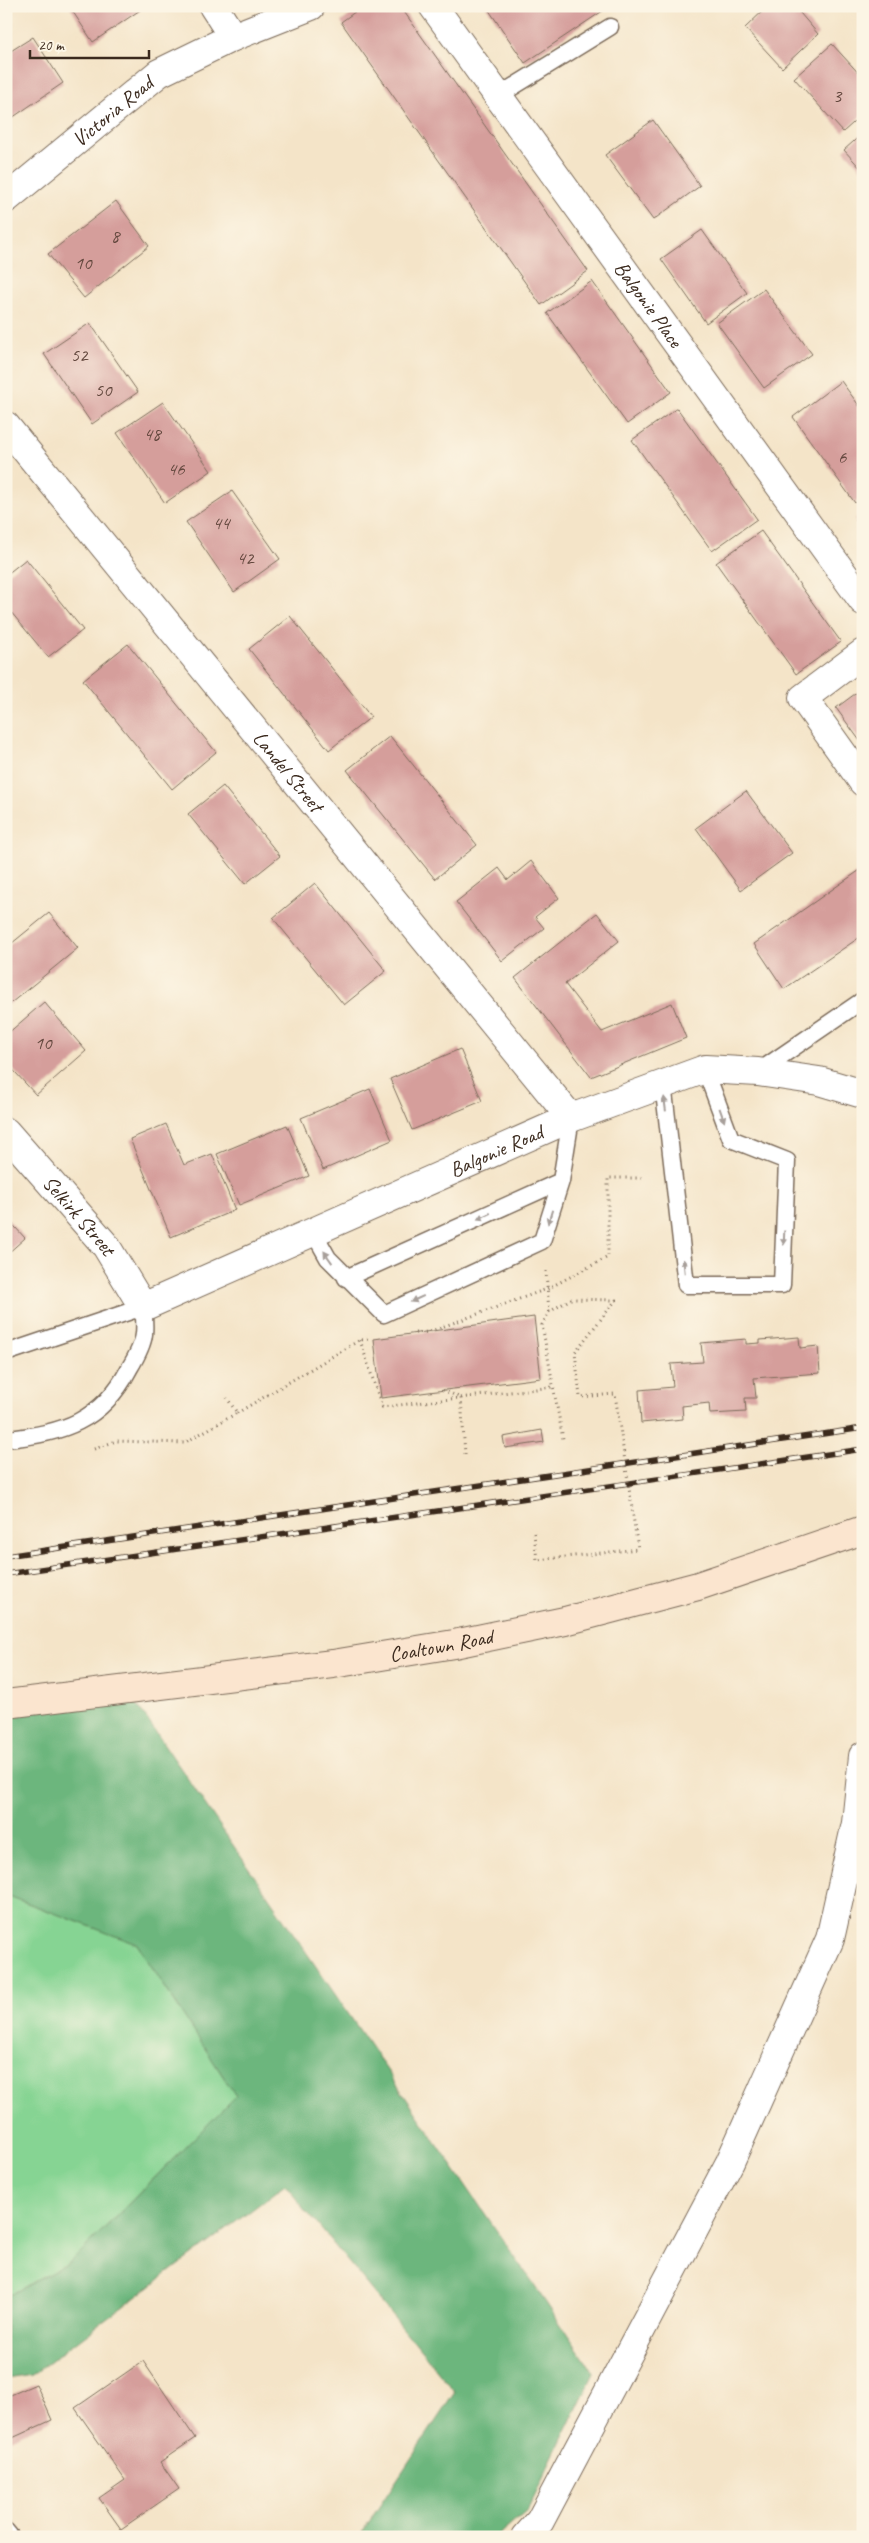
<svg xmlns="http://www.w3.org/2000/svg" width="869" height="2543" viewBox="0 0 869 2543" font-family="Caveat,sans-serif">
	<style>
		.green { fill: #86d493; stroke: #607f58 }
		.forest { fill: #6cb67d; stroke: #54704e }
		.building { fill: #d59e9b }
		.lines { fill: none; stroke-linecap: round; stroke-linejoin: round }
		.service-casing { stroke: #7c6b5a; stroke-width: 19 }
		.minor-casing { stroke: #7c6b5a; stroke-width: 30 }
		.tertiary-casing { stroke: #7c6b5a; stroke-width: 30 }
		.secondary-casing { stroke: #7c6b5a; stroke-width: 30 }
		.path { stroke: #7c6b5a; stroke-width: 3; stroke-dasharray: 1 4; stroke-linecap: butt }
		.service { stroke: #fff; stroke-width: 16 }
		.minor { stroke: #fff; stroke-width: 28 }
		.tertiary { stroke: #fff; stroke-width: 28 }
		.secondary { stroke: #fbe5cf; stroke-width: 28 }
		.rail-casing { stroke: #3b2a1e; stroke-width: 5.5 }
		.rail { stroke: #fcf5e5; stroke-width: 4; stroke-dasharray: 11; stroke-linecap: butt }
		.path-bridge { stroke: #7c6b5a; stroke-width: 3; stroke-dasharray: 1 4; stroke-linecap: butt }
		.oneway { fill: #a79f9a }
		.labels { text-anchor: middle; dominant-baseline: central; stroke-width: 4.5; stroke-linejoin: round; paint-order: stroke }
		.number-label { font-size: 19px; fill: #62473d }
		.street-label { font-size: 21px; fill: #3b2a1e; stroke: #fcf5e5 }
	</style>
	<rect width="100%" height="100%" fill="#fcf5e5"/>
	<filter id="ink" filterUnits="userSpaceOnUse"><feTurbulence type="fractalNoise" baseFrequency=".02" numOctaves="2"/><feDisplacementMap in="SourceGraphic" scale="10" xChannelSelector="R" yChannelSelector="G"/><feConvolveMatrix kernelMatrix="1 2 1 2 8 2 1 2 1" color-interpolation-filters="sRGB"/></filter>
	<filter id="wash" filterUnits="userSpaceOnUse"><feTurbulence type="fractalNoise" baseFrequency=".0096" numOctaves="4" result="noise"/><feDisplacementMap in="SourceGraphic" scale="20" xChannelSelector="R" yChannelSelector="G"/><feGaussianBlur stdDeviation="1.12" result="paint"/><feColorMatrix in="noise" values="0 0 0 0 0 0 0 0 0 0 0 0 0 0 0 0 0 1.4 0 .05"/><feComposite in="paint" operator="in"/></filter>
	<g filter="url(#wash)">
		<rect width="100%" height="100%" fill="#f4e4c8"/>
		<!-- green -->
		<path class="green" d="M 6,1895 L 137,1944 L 236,2096 L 71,2262 L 6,2297 Z"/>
		<!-- forest -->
		<path class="forest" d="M 127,1690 L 594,2373 L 528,2509 L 496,2537 L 359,2537 L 455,2392 L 285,2185 L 32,2375 L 6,2379 L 6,2297 L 71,2262 L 236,2096 L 137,1944 L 6,1895 L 6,1704 Z"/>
		<g id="blocks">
			<!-- building -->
			<path class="building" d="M 69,6 L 146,6 L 93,42 Z
				M 363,6 L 400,6 L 588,271 L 541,305 L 341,22 Z
				M 486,6 L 610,6 L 525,63 Z
				M 768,6 L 794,6 L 818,34 L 782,68 L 745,28 Z
				M 33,37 L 63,83 L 6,122 L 6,54 Z
				M 832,44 L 863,78 L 863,114 L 843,132 L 794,78 Z
				M 653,120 L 700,186 L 653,220 L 605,155 Z
				M 863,133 L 863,171 L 844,150 Z
				M 116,201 L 149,246 L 84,298 L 48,254 Z
				M 702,230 L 747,293 L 706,323 L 661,259 Z
				M 592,281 L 671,392 L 627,424 L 547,313 Z
				M 764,289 L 812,354 L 764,388 L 717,323 Z
				M 90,323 L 138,392 L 92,424 L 44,354 Z
				M 841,381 L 863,411 L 863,498 L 855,503 L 793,417 Z
				M 163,402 L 211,471 L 165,503 L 117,433 Z
				M 677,408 L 757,519 L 712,551 L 632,440 Z
				M 232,491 L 280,559 L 234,592 L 186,522 Z
				M 863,513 L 863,530 L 855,519 Z
				M 761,531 L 841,642 L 796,674 L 716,563 Z
				M 26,559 L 83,630 L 48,657 L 6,606 L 6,575 Z
				M 290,616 L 371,717 L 329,750 L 249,649 Z
				M 128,644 L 216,752 L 172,789 L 83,680 Z
				M 863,688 L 863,745 L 836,708 Z
				M 390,736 L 477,845 L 435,879 L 347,770 Z
				M 223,786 L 280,856 L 245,884 L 188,814 Z
				M 746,791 L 792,853 L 741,890 L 696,828 Z
				M 531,861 L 559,898 L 535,917 L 544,928 L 502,961 L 456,902 L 499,868 L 508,880 Z
				M 863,868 L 863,935 L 784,989 L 754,944 Z
				M 315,883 L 386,971 L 344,1005 L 273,918 Z
				M 49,913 L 78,948 L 6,1007 L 6,948 Z
				M 597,913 L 619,941 L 565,984 L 602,1032 L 672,1003 L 686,1038 L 591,1077 L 515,978 Z
				M 44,1002 L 86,1051 L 36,1095 L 6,1062 L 6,1035 Z
				M 460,1049 L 482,1101 L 412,1130 L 390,1079 Z
				M 370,1089 L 392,1140 L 323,1170 L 301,1118 Z
				M 166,1124 L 184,1165 L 212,1154 L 235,1210 L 171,1237 L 130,1139 Z
				M 287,1125 L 309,1176 L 239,1205 L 217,1154 Z
				M 6,1217 L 25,1238 L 6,1255 Z
				M 534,1317 L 541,1378 L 381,1398 L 374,1339 Z
				M 799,1337 L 800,1348 L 818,1346 L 820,1373 L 754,1378 L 756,1398 L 745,1398 L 746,1412 L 710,1414 L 709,1403 L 682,1406 L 683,1419 L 641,1423 L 639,1390 L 673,1387 L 671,1364 L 703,1362 L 701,1343 L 746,1339 L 746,1344 L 760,1343 L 760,1340 Z
				M 542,1430 L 544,1442 L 505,1448 L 503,1437 Z
				M 143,2361 L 195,2438 L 160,2462 L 179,2489 L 121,2529 L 99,2498 L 125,2480 L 75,2408 Z
				M 36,2384 L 52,2420 L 8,2440 L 6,2397 Z"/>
		</g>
	</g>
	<g filter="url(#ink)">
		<use href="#blocks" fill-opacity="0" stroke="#7c6b5a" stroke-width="1"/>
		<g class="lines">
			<defs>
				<path id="service" d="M 498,96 L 610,27
					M 758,1072 L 863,1000
					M 663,1083 L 686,1285 L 782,1285 L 787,1161 L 731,1139 L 705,1069
					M 314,1233 L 328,1258 L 384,1314 L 542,1241 L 561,1181 L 571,1118
					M 346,1278 L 561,1181
					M 6,1353 L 143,1307 C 144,1315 145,1325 144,1334 C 143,1345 135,1359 129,1369 C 102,1421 62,1434 6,1439
					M 6,2531 L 11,2537"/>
				<g id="minor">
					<path d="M 213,6 L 233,37"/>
					<path id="s1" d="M 433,6 L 863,601"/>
					<path id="s2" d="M 6,426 L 571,1118"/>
					<path d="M 863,653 L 803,698 L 863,782"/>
					<path d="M 526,2537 L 540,2521 L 730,2162 L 830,1939 L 856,1823 L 863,1756"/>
				</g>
				<g id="tertiary">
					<path id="s3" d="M 6,199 L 159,73 L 233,37 L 311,6"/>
					<path id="s4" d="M 6,1132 L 106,1246 L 143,1307 L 571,1118 L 705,1069 L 758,1072 L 819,1081 L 863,1094"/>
				</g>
				<g id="secondary">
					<path id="s5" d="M 6,1704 L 333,1664 L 454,1644 L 565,1621 L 698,1586 L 863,1530"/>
				</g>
			</defs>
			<!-- service casing -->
			<use href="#service" class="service-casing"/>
			<!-- minor casing -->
			<use href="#minor" class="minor-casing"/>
			<!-- tertiary casing -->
			<use href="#tertiary" class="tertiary-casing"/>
			<!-- secondary casing -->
			<use href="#secondary" class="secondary-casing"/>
			<!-- path -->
			<path class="path" d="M 546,1271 L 549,1312 L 542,1325 L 563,1439
				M 415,1333 L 428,1332 L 547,1289 L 608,1257 L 608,1178 L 644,1178
				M 360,1340 L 382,1407 L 553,1387
				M 443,1390 L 461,1398 L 465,1454
				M 237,1413 L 360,1340 L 369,1339
				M 94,1449 L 116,1441 L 184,1443 L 237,1413 L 227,1398
				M 534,1533 L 537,1560 L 638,1549"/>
			<!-- service -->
			<use href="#service" class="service"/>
			<!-- minor -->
			<use href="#minor" class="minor"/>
			<!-- tertiary -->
			<use href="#tertiary" class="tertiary"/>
			<!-- secondary -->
			<use href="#secondary" class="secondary"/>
			<defs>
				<path id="rail" d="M 6,1556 L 863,1428
					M 6,1574 L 863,1449"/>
			</defs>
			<!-- rail casing -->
			<use href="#rail" class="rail-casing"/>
			<!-- rail -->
			<use href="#rail" class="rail"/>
			<!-- path-bridge -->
			<path class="path-bridge" d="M 549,1312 L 571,1299 L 616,1300 L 575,1352 L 580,1397 L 615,1394 L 638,1549"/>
		</g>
		<!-- one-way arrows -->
		<defs><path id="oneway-solid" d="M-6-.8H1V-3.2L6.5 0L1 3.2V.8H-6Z" transform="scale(1.25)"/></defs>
		<g class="oneway">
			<use href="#oneway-solid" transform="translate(665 1104) rotate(-97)"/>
			<use href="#oneway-solid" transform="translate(722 1115) rotate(70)"/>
			<use href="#oneway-solid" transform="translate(484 1216) rotate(155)"/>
			<use href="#oneway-solid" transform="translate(550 1217) rotate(107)"/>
			<use href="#oneway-solid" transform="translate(784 1238) rotate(92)"/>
			<use href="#oneway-solid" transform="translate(328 1257) rotate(-125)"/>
			<use href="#oneway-solid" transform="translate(684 1266) rotate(-96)"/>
			<use href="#oneway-solid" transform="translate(417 1299) rotate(155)"/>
		</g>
	</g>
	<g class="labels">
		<!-- number labels -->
		<g class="number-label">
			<text x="837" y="96">3</text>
			<text x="115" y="236">8</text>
			<text x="83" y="263">10</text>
			<text x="79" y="355">52</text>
			<text x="103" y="390">50</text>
			<text x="152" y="434">48</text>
			<text x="842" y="457">6</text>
			<text x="176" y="469">46</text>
			<text x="221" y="523">44</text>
			<text x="245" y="558">42</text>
			<text x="43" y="1043">10</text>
		</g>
		<!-- street labels -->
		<g class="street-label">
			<text stroke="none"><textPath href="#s3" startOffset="138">Victoria Road</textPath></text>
			<text stroke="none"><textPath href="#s1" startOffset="368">Balgonie Place</textPath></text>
			<text stroke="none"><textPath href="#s2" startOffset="446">Landel Street</textPath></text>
			<text stroke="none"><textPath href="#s4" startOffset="609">Balgonie Road</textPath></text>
			<text stroke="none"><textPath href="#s4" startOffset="111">Selkirk Street</textPath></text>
			<text stroke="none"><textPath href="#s5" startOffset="439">Coaltown Road</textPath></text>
		</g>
	</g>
	<!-- margin -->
	<rect width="869" height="2543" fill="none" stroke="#fcf5e5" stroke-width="25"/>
	<!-- scale -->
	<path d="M30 50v8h119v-8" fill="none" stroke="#3b2a1e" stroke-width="2.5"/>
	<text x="38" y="50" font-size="15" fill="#3b2a1e" stroke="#fcf5e5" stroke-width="4" paint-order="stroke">20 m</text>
</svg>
